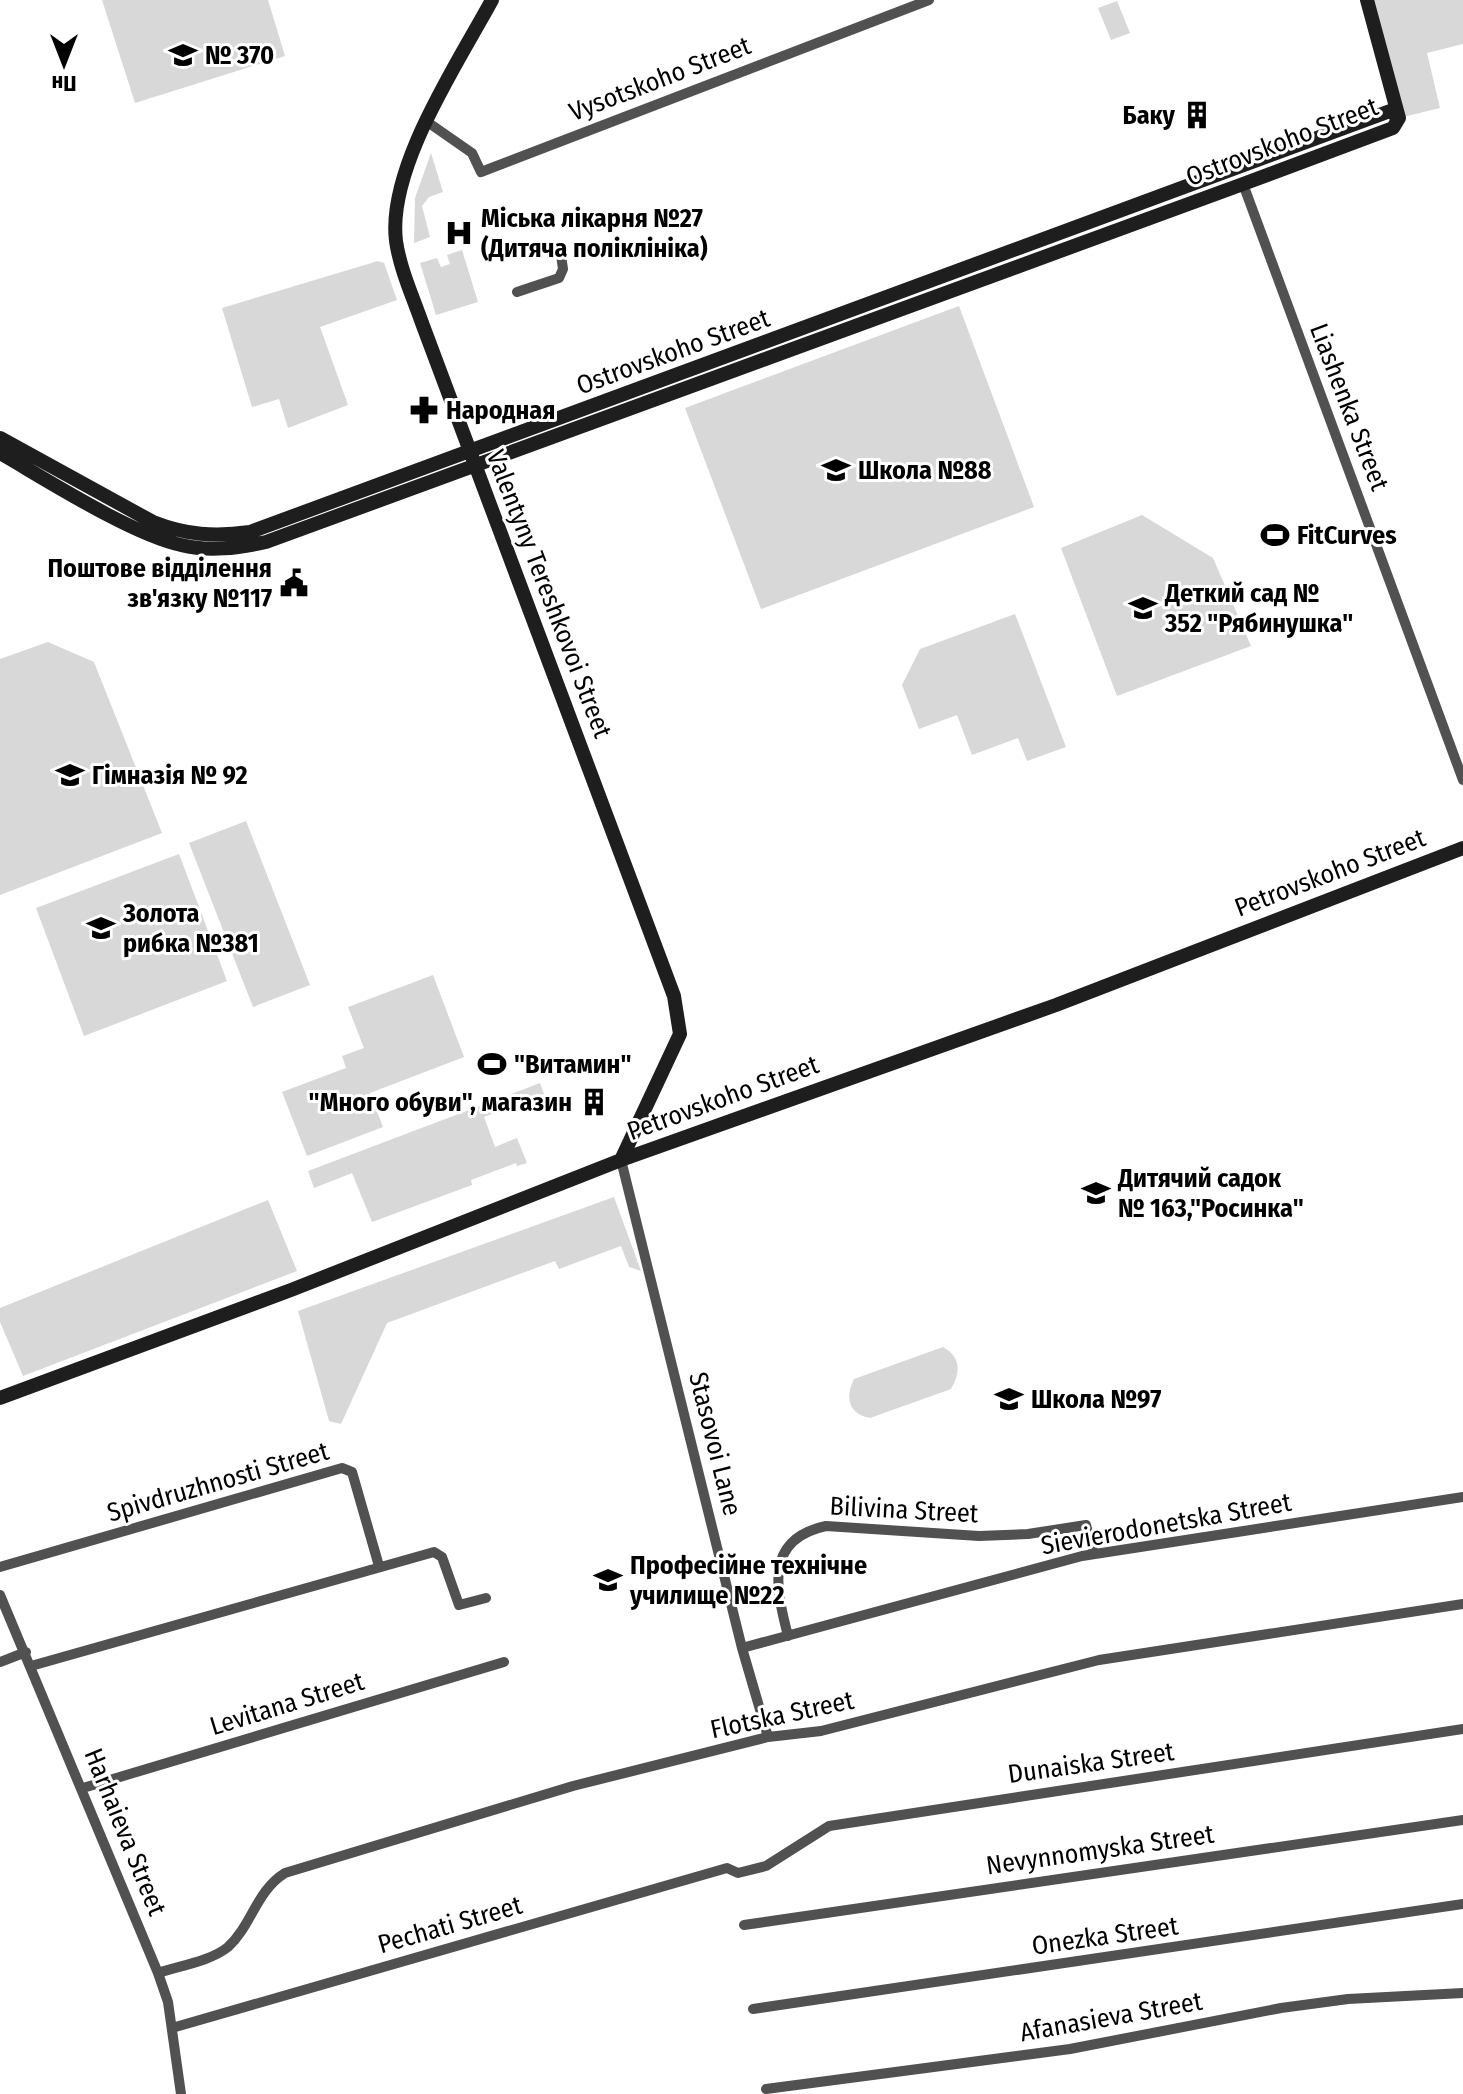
<svg xmlns="http://www.w3.org/2000/svg" width="1463" height="2094" viewBox="0 0 1463 2094" font-family="'Fira Sans Condensed',sans-serif">
	<style>
		.green { fill: #d8d8d8 }
		.lines { fill: none; stroke-linecap: round; stroke-linejoin: round }
		.street { stroke: #515151; stroke-width: 10 }
		.secondary { stroke: #1e1e1e; stroke-width: 14 }
		.labels { text-anchor: middle; dominant-baseline: central; stroke-width: 6; stroke-linejoin: round; paint-order: stroke }
		.poi-label { font-size: 26px; font-weight: bold; fill: #000; stroke: #fff; text-anchor: start }
		.street-label { font-size: 26px; fill: #000; stroke: #fff }
	</style>
	<rect width="100%" height="100%" fill="#fff"/>
	<!-- green -->
	<path class="green" d="M 102,0 L 268,0 L 285,56 L 135,103 Z
		M 1367,0 L 1463,0 L 1463,44 L 1427,53 L 1440,108 L 1399,118 Z
		M 1117,1 L 1130,33 L 1111,40 L 1098,8 Z
		M 431,153 L 443,192 L 429,197 L 422,206 L 430,237 L 414,243 L 415,198 Z
		M 462,250 L 478,302 L 436,315 L 420,263 L 437,258 L 441,267 L 450,264 L 447,255 Z
		M 378,261 L 384,263 L 397,300 L 320,327 L 348,405 L 288,428 L 279,399 L 252,407 L 222,308 Z
		M 959,306 L 1034,507 L 761,609 L 685,408 Z
		M 1142,515 L 1213,558 L 1251,646 L 1117,696 L 1061,548 Z
		M 1015,614 L 1066,747 L 1027,761 L 1018,738 L 972,755 L 957,715 L 919,729 L 902,685 L 920,649 Z
		M 48,642 L 94,662 L 162,833 L 0,895 L 0,659 Z
		M 246,821 L 310,985 L 253,1007 L 189,843 Z
		M 179,854 L 227,981 L 84,1036 L 36,908 Z
		M 433,975 L 464,1057 L 370,1093 L 383,1127 L 307,1156 L 282,1092 L 346,1068 L 342,1056 L 364,1048 L 348,1007 Z
		M 540,1083 L 544,1094 L 484,1117 L 495,1147 L 517,1138 L 527,1163 L 517,1166 L 516,1163 L 471,1180 L 472,1185 L 372,1222 L 352,1173 L 314,1188 L 308,1171 Z
		M 614,1197 L 641,1271 L 629,1267 L 621,1246 L 559,1269 L 555,1261 L 387,1323 L 341,1424 L 329,1421 L 298,1311 Z
		M 268,1200 L 297,1271 L 23,1376 L 0,1322 L 0,1308 Z
		M 943,1347 C 961,1357 961,1372 951,1389 L 870,1418 C 848,1414 845,1397 854,1379 Z"/>
	<g class="lines">
		<!-- street -->
		<path class="street" d="M 426,121 L 472,153 L 481,172 L 929,0
			M 1243,184 L 1463,780
			M 517,292 L 559,278 L 563,269 L 561,255
			M 621,1160 L 742,1648 L 768,1737
			M 0,1567 L 342,1468 L 352,1472 L 379,1566
			M 0,1595 L 158,1973 L 168,2002 L 181,2094
			M 788,1636 C 776,1589 764,1539 826,1526 L 979,1536 L 1028,1534 L 1086,1525 L 1094,1554
			M 742,1648 L 1082,1556 L 1463,1497
			M 0,1662 L 26,1652
			M 31,1666 L 434,1552 L 442,1557 L 459,1605 L 486,1598
			M 83,1788 L 504,1662
			M 744,1925 L 1463,1820
			M 158,1973 C 179,1966 211,1961 228,1947 C 252,1925 256,1891 285,1873 L 573,1786 L 768,1737 L 821,1731 L 1099,1660 L 1463,1604
			M 753,2009 L 1463,1904
			M 172,2028 L 727,1868 L 738,1873 L 766,1866 L 829,1826 L 1463,1729
			M 766,2089 L 1070,2049 L 1281,2008 L 1348,1999 L 1463,1993"/>
		<!-- secondary -->
		<path class="secondary" d="M 492,0 C 458,63 387,168 396,241 C 400,269 413,297 422,323 L 674,996 L 680,1034 L 621,1160
			M 1367,0 L 1399,118
			M 0,438 L 153,522 C 186,535 215,537 250,532 L 1390,111 L 1399,118
			M 0,453 C 47,480 131,534 181,545 C 209,552 238,548 266,542 L 1243,184 L 1393,128 L 1399,118
			M 0,1398 L 291,1290 L 621,1160 L 1056,1005 L 1463,848"/>
	</g>
	<!-- icons -->
	<defs>
		<symbol id="school-bare" viewBox="-9 -9 18 18"><path d="M0-5L7-2L0 1L-7-2ZM-4 1L0 2.5L4 1V4Q0 6-4 4Z" fill="#000" stroke="#fff" stroke-width="2.5" paint-order="stroke"/></symbol>
		<symbol id="building-bare" viewBox="-9 -9 18 18"><path d="M-4-6H4V6H1V3H-1V6H-4ZM-2.5-4.3h1.7v1.8h-1.7ZM.8-4.3h1.7v1.8H.8ZM-2.5-1h1.7V.8h-1.7ZM.8-1h1.7V.8H.8Z" fill="#000" stroke="#fff" stroke-width="2.5" paint-order="stroke"/></symbol>
		<symbol id="hospital-bare" viewBox="-9 -9 18 18"><path d="M-5-5h3v3.5h4V-5h3V5h-3V1.5h-4V5h-3Z" fill="#000" stroke="#fff" stroke-width="2.5" paint-order="stroke"/></symbol>
		<symbol id="pharmacy-bare" viewBox="-9 -9 18 18"><path d="M-2-6h4v4h4v4h-4v4h-4v-4h-4v-4h4Z" fill="#000" stroke="#fff" stroke-width="2.5" paint-order="stroke"/></symbol>
		<symbol id="stadium-bare" viewBox="-9 -9 18 18"><path d="M0-5a6.5 5 0 1 0 0 10a6.5 5 0 1 0 0-10ZM-3.5-1.8h7v3.6h-7Z" fill="#000" stroke="#fff" stroke-width="2.5" paint-order="stroke"/></symbol>
		<symbol id="civic-bare" viewBox="-9 -9 18 18"><path d="M-.6-6.5H3V-4.5H.6V-3L4-1V1h2V6H-6V1h2V-1L-.6-3ZM-1.2 2.5V6h2.4V2.5Z" fill="#000" stroke="#fff" stroke-width="2.5" paint-order="stroke"/></symbol>
		<symbol id="university-bare" viewBox="-9 -9 18 18"><path d="M0-5L7-2L0 1L-7-2ZM-4 1L0 2.5L4 1V4Q0 6-4 4Z" fill="#000" stroke="#fff" stroke-width="2.5" paint-order="stroke"/></symbol>
	</defs>
	<g fill-rule="evenodd">
		<use href="#school-bare" x="163" y="35" width="40" height="40"/>
		<use href="#building-bare" x="1177" y="95" width="40" height="40"/>
		<use href="#hospital-bare" x="439" y="213" width="40" height="40"/>
		<use href="#pharmacy-bare" x="404" y="390" width="40" height="40"/>
		<use href="#school-bare" x="816" y="450" width="40" height="40"/>
		<use href="#stadium-bare" x="1255" y="515" width="40" height="40"/>
		<use href="#civic-bare" x="274" y="563" width="40" height="40"/>
		<use href="#school-bare" x="1123" y="588" width="40" height="40"/>
		<use href="#school-bare" x="50" y="755" width="40" height="40"/>
		<use href="#school-bare" x="81" y="908" width="40" height="40"/>
		<use href="#stadium-bare" x="472" y="1044" width="40" height="40"/>
		<use href="#building-bare" x="574" y="1082" width="40" height="40"/>
		<use href="#school-bare" x="1076" y="1173" width="40" height="40"/>
		<use href="#school-bare" x="989" y="1379" width="40" height="40"/>
		<use href="#university-bare" x="588" y="1560" width="40" height="40"/>
	</g>
	<g class="labels">
		<!-- poi labels -->
		<g class="poi-label">
			<text x="205" y="55">№ 370</text>
			<text x="1175" y="115" text-anchor="end">Баку</text>
			<text x="481" y="218">Міська лікарня №27<tspan x="481" dy="30">(Дитяча поліклініка)</tspan></text>
			<text x="446" y="410">Народная</text>
			<text x="858" y="470">Школа №88</text>
			<text x="1297" y="535">FitCurves</text>
			<text x="272" y="568" text-anchor="end">Поштове відділення<tspan x="272" dy="30">зв'язку №117</tspan></text>
			<text x="1165" y="593">Деткий сад №<tspan x="1165" dy="30">352 "Рябинушка"</tspan></text>
			<text x="92" y="775">Гімназія № 92</text>
			<text x="123" y="913">Золота<tspan x="123" dy="30">рибка №381</tspan></text>
			<text x="514" y="1064">"Витамин"</text>
			<text x="572" y="1102" text-anchor="end">"Много обуви", магазин</text>
			<text x="1118" y="1178">Дитячий садок<tspan x="1118" dy="30">№ 163,"Росинка"</tspan></text>
			<text x="1031" y="1399">Школа №97</text>
			<text x="630" y="1565">Професійне технічне<tspan x="630" dy="30">училище №22</tspan></text>
		</g>
		<!-- street labels -->
		<g class="street-label">
			<text transform="translate(660 79) rotate(-21)">Vysotskoho Street</text>
			<text transform="translate(1282 142) rotate(-21)">Ostrovskoho Street</text>
			<text transform="translate(673 352) rotate(-20)">Ostrovskoho Street</text>
			<text transform="translate(1349 407) rotate(69)">Liashenka Street</text>
			<text transform="translate(549 594) rotate(69)">Valentyny Tereshkovoi Street</text>
			<text transform="translate(1330 873) rotate(-21)">Petrovskoho Street</text>
			<text transform="translate(723 1098) rotate(-20)">Petrovskoho Street</text>
			<text transform="translate(715 1444) rotate(76)">Stasovoi Lane</text>
			<text transform="translate(218 1482) rotate(-16)">Spivdruzhnosti Street</text>
			<text transform="translate(904 1510) rotate(3)">Bilivina Street</text>
			<text transform="translate(1166 1524) rotate(-10)">Sievierodonetska Street</text>
			<text transform="translate(287 1704) rotate(-17)">Levitana Street</text>
			<text transform="translate(782 1715) rotate(-12)">Flotska Street</text>
			<text transform="translate(1091 1763) rotate(-8)">Dunaiska Street</text>
			<text transform="translate(125 1832) rotate(68)">Harhaieva Street</text>
			<text transform="translate(1100 1850) rotate(-8)">Nevynnomyska Street</text>
			<text transform="translate(450 1925) rotate(-16)">Pechati Street</text>
			<text transform="translate(1105 1936) rotate(-8)">Onezka Street</text>
			<text transform="translate(1111 2017) rotate(-10)">Afanasieva Street</text>
		</g>
	</g>
	<!-- north arrow -->
	<g transform="translate(64 64) rotate(180)" stroke="#ffffff" stroke-width="6" paint-order="stroke">
	<path d="M0-6L14 30L0 20L-14 30Z" fill="#000000"/>
	<text y="-12" font-size="22" font-weight="bold" text-anchor="middle" fill="#000000">Пн</text>
	</g>
</svg>
